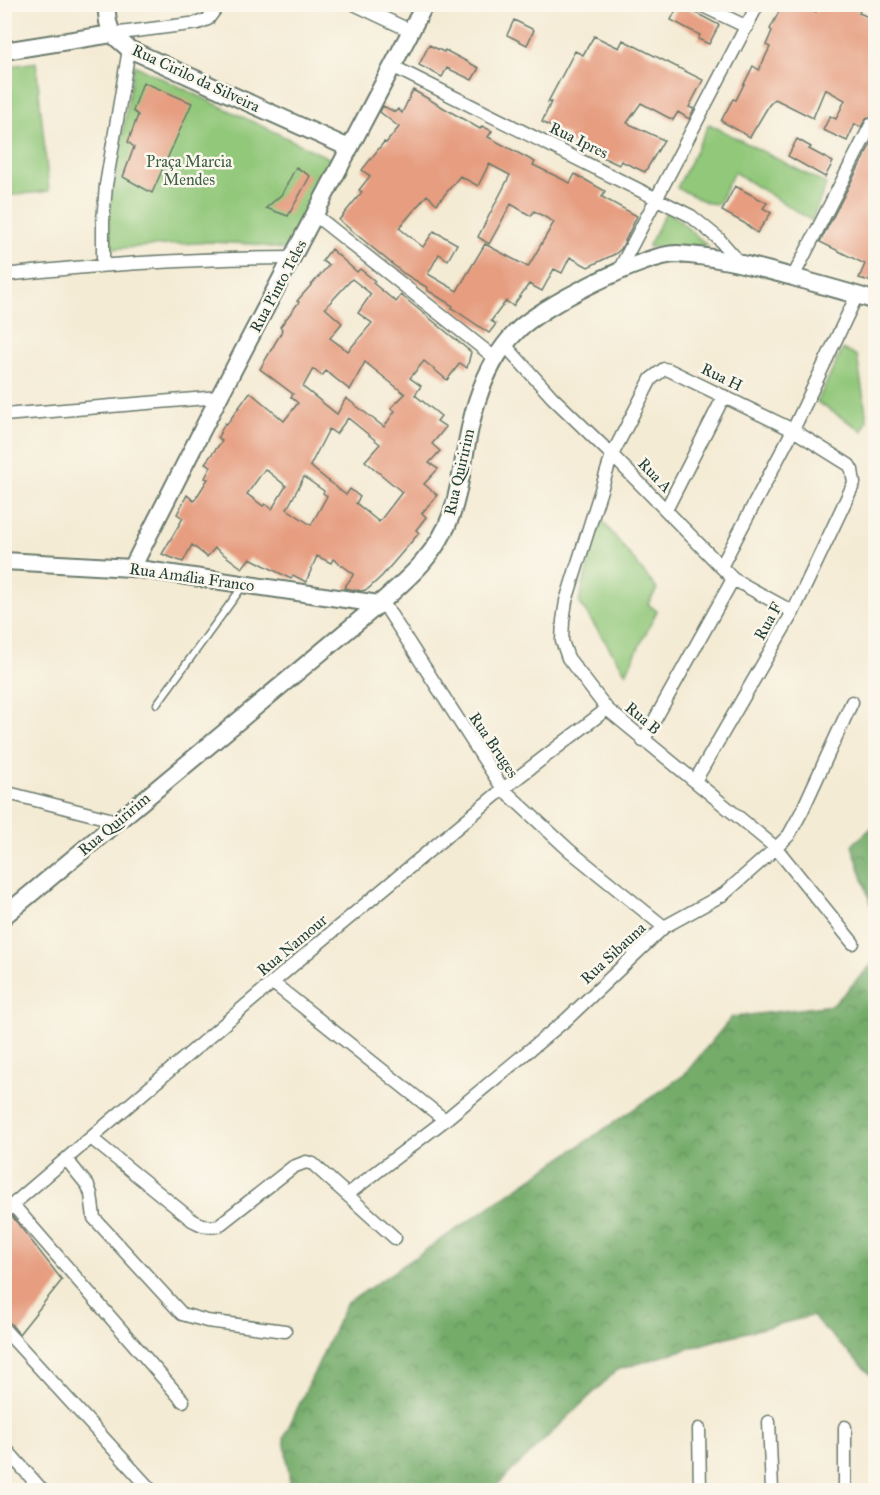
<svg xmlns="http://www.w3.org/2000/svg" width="880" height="1495" viewBox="0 0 880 1495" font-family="'IM FELL Great Primer',serif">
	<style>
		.forest { fill: url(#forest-crowns); stroke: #4a744f; stroke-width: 1.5 }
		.park { fill: #92c87a; stroke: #588257; stroke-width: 1.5 }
		.building { fill: #e69d80; fill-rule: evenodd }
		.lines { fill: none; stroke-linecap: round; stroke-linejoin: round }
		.lane-casing { stroke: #6a7a6c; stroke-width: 9 }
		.street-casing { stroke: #6a7a6c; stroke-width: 15 }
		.secondary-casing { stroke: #6a7a6c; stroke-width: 20 }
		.lane { stroke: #fff; stroke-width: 6 }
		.street { stroke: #fff; stroke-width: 12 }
		.secondary { stroke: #fff; stroke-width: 16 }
		.labels { text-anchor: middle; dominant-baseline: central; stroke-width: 5; stroke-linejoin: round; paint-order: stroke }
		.street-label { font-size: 16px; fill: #1f3d34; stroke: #fbf7ec }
		.park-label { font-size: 16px; fill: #3c6046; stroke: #fbf7ec }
	</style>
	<defs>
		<pattern id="forest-crowns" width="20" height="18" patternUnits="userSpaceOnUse" patternTransform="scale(1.5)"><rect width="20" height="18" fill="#75ac6a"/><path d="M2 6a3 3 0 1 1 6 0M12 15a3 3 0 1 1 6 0" fill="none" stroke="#5f8d58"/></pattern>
	</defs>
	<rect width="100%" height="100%" fill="#fbf7ec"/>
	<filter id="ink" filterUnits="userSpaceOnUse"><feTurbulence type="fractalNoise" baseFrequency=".0167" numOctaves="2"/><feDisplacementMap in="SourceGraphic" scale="12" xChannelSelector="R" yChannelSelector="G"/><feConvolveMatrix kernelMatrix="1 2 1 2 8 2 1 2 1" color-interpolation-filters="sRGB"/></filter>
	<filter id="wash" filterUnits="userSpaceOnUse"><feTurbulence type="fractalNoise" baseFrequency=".008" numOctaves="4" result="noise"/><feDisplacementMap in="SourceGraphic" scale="24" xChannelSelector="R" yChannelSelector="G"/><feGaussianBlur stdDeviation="1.35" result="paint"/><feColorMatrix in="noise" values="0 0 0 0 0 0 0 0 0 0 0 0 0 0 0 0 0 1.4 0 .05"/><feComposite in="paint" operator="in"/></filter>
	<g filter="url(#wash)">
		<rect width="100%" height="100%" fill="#f4ebd4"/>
		<!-- forest -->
		<path class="forest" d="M 875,825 L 875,917 L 852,845 Z
			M 875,961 L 875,1379 L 812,1316 L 723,1338 L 617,1370 L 492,1490 L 291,1490 L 284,1437 L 346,1304 L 684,1075 L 732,1017 L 833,1005 Z"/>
		<!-- park -->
		<path class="park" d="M 36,62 L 49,191 L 5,196 L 5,67 Z
			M 134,65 L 331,159 L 307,211 L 286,250 L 253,244 L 210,242 L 109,249 L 109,213 Z
			M 709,124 L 826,184 L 812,221 L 734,172 L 718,204 L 708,203 L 677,188 Z
			M 667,210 L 708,246 L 648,247 Z
			M 843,349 L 857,356 L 867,420 L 863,431 L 817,402 Z
			M 600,518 L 657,589 L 648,604 L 657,611 L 626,673 L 579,602 Z"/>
		<g id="blocks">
			<!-- building -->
			<path class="building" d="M 679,4 L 719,25 L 709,44 L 698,39 L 700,35 L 671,20 Z
				M 783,4 L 802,4 L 816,12 L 820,4 L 829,4 L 836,8 L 838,4 L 847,4 L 860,11 L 859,13 L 876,20 L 876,35 L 869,46 L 876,50 L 876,118 L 867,118 L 861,127 L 855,124 L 847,141 L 823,130 L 830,116 L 836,119 L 845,100 L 825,89 L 813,118 L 775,99 L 769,105 L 750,137 L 721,121 L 733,99 L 736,100 L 753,66 L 759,70 L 770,47 L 766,45 L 772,31 L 770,29 Z
				M 514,20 L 534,30 L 527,45 L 507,35 Z
				M 594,36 L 619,48 L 623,40 L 703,80 L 689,107 L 694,109 L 689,119 L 678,112 L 673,120 L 641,103 L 627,123 L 664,140 L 645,172 L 621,161 L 619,165 L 566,140 L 569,136 L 542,122 L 551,102 L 548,102 L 575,51 L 583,55 Z
				M 429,45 L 444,52 L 445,50 L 479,68 L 472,80 L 447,68 L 442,77 L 419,65 Z
				M 143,82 L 192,103 L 152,193 L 123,177 L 134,147 L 128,142 L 138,115 L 133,111 Z
				M 413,90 L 480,129 L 482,126 L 492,131 L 488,137 L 535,162 L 533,165 L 570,183 L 575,174 L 605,191 L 602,197 L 637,216 L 621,249 L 615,254 L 588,267 L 570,257 L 562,273 L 554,269 L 542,291 L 529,284 L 513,306 L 506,301 L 491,321 L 496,324 L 489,333 L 452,308 L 453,306 L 427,290 L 428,288 L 403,273 L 339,220 L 362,192 L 359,190 L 370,176 L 362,170 L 384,142 L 386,143 L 399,127 L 380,112 L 383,106 L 395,112 L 398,109 L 402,113 ZM 489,164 L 510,175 L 478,237 L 489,244 L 511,204 L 531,216 L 534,211 L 554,222 L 528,267 L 485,244 L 457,291 L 428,274 L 439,254 L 448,260 L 457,244 L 434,231 L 423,247 L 399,228 L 427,195 L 437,204 L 460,176 L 478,186 Z
				M 876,134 L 876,283 L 859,278 L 865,264 L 820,242 Z
				M 797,139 L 811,147 L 809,149 L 833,162 L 825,177 L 788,156 Z
				M 296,167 L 310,176 L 288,216 L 266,208 L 282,194 Z
				M 735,186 L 767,203 L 763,208 L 771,213 L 757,233 L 744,223 L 722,211 Z
				M 331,249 L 357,272 L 360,269 L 375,281 L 373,283 L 396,302 L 401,295 L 471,352 L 467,368 L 460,363 L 447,380 L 424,361 L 410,378 L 421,386 L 415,395 L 441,416 L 437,421 L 446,427 L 432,444 L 440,451 L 429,463 L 438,469 L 424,484 L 437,495 L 422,513 L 426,517 L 416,530 L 419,533 L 382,576 L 368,589 L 362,591 L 344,588 L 354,574 L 333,559 L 331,563 L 317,556 L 306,582 L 293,575 L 291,579 L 250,558 L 242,568 L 215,548 L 207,557 L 192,545 L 183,562 L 162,554 L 183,518 L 177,514 L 187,495 L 194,501 L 208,479 L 205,478 L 211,466 L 205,463 L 222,441 L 218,437 L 225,423 L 227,424 L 250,392 L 284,421 L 298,403 L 291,397 L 293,394 L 260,369 L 281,333 L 282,329 L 280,327 L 299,302 L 297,301 L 329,265 L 322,261 ZM 352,279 L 371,294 L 358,313 L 372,323 L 348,351 L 330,338 L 342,323 L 325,308 ZM 365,362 L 405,394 L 391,408 L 395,411 L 384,427 L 346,398 L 337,414 L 303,387 L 313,369 L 322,376 L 326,371 L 350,390 ZM 348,418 L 380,444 L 365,461 L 402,492 L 379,522 L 356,503 L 360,497 L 350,489 L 346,495 L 310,466 L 329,429 L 336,434 ZM 265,469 L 286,486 L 272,509 L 265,504 L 263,506 L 247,494 ZM 304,477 L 324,491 L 323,493 L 327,496 L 311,525 L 287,509 Z
				M 12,1216 L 62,1280 L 19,1334 L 10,1323 L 4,1321 L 4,1222 Z"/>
		</g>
	</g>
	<g filter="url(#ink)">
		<use href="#blocks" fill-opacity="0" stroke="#6a7a6c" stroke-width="1.5"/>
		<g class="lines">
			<defs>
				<path id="lane" d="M 157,704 L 243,586"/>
				<path id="street" d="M 354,4 L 411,31
					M 699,4 L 747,27
					M 112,34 L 198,23 L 208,19 L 219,4
					M 392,66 L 691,216 L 718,238 L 739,262
					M 315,215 L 495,358
					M 103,264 L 103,221 L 106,185 L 129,49
					M 618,272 L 758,4
					M 4,275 C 102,264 195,258 293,258
					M 793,277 L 871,125
					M 505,345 L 552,397 L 612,455 L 733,579 L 793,612
					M 4,415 L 219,397
					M 666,510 L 724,396
					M 721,567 L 793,430 L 857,295
					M 379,604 L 387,609 L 503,789 L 569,850 L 664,927
					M 643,741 L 733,579
					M 695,781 L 793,612 L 854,483 L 852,470 L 849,465 L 793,430 L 669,370 L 664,369 L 651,379 L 612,455 L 566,601 L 563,621 L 562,641 L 568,658 L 607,709 L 776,848 L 853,943
					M 4,792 L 117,821
					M 273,983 L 445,1120
					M 91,1138 L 192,1220 C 201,1225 208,1228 218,1226 L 293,1167 L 306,1162 L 313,1164 L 395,1238
					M 67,1160 L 88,1186 L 91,1194 L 94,1218 L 182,1314 L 207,1321 L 285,1331
					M 348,1194 L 445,1120 L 567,1019 L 664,927 L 724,894 L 776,848 L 789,835 L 802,811 L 852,702
					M 13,1205 L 183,1401
					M 4,1212 L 313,948 L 503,789 L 607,709
					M 4,1329 L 151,1490
					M 769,1422 L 772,1490
					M 845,1427 L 845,1490
					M 699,1429 L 700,1490
					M 4,1447 L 42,1490"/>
				<path id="secondary" d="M 106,4 L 108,22 L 112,34
					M 4,51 L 112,34 L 129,49 L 349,148
					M 4,561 L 132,568 L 379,604
					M 132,568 L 219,397 L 425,4
					M 4,916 L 379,604 C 409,578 439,552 452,513 C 464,476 465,435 478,398 C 486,374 498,350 516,332 C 539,307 644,254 677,254 C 717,256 755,267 793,277 C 820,285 848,292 876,301"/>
			</defs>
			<!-- lane casing -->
			<use href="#lane" class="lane-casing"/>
			<!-- street casing -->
			<use href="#street" class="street-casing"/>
			<!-- secondary casing -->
			<use href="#secondary" class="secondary-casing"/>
			<!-- lane -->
			<use href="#lane" class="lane"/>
			<!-- street -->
			<use href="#street" class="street"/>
			<!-- secondary -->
			<use href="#secondary" class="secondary"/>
		</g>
	</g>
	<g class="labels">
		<!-- street labels -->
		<g class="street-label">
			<text transform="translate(196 78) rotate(25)">Rua Cirilo da Silveira</text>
			<text transform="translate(579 140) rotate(26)">Rua Ipres</text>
			<text transform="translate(278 286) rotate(-62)">Rua Pinto Teles</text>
			<text transform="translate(722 377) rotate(26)">Rua H</text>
			<text transform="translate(459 472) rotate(-77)">Rua Quiririm</text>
			<text transform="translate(655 475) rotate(46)">Rua A</text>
			<text transform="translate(192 577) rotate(8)">Rua Amália Franco</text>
			<text transform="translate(768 621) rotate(-61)">Rua F</text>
			<text transform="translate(643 718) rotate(40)">Rua B</text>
			<text transform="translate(494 745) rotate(56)">Rua Bruges</text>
			<text transform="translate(114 824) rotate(-40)">Rua Quiririm</text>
			<text transform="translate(292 945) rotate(-40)">Rua Namour</text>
			<text transform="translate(613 953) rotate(-43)">Rua Sibauna</text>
		</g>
		<!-- park labels -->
		<g class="park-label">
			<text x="189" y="161">Praça Marcia<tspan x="189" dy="18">Mendes</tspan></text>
		</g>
	</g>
	<!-- margin -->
	<rect width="880" height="1495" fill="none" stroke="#fbf7ec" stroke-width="24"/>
</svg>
